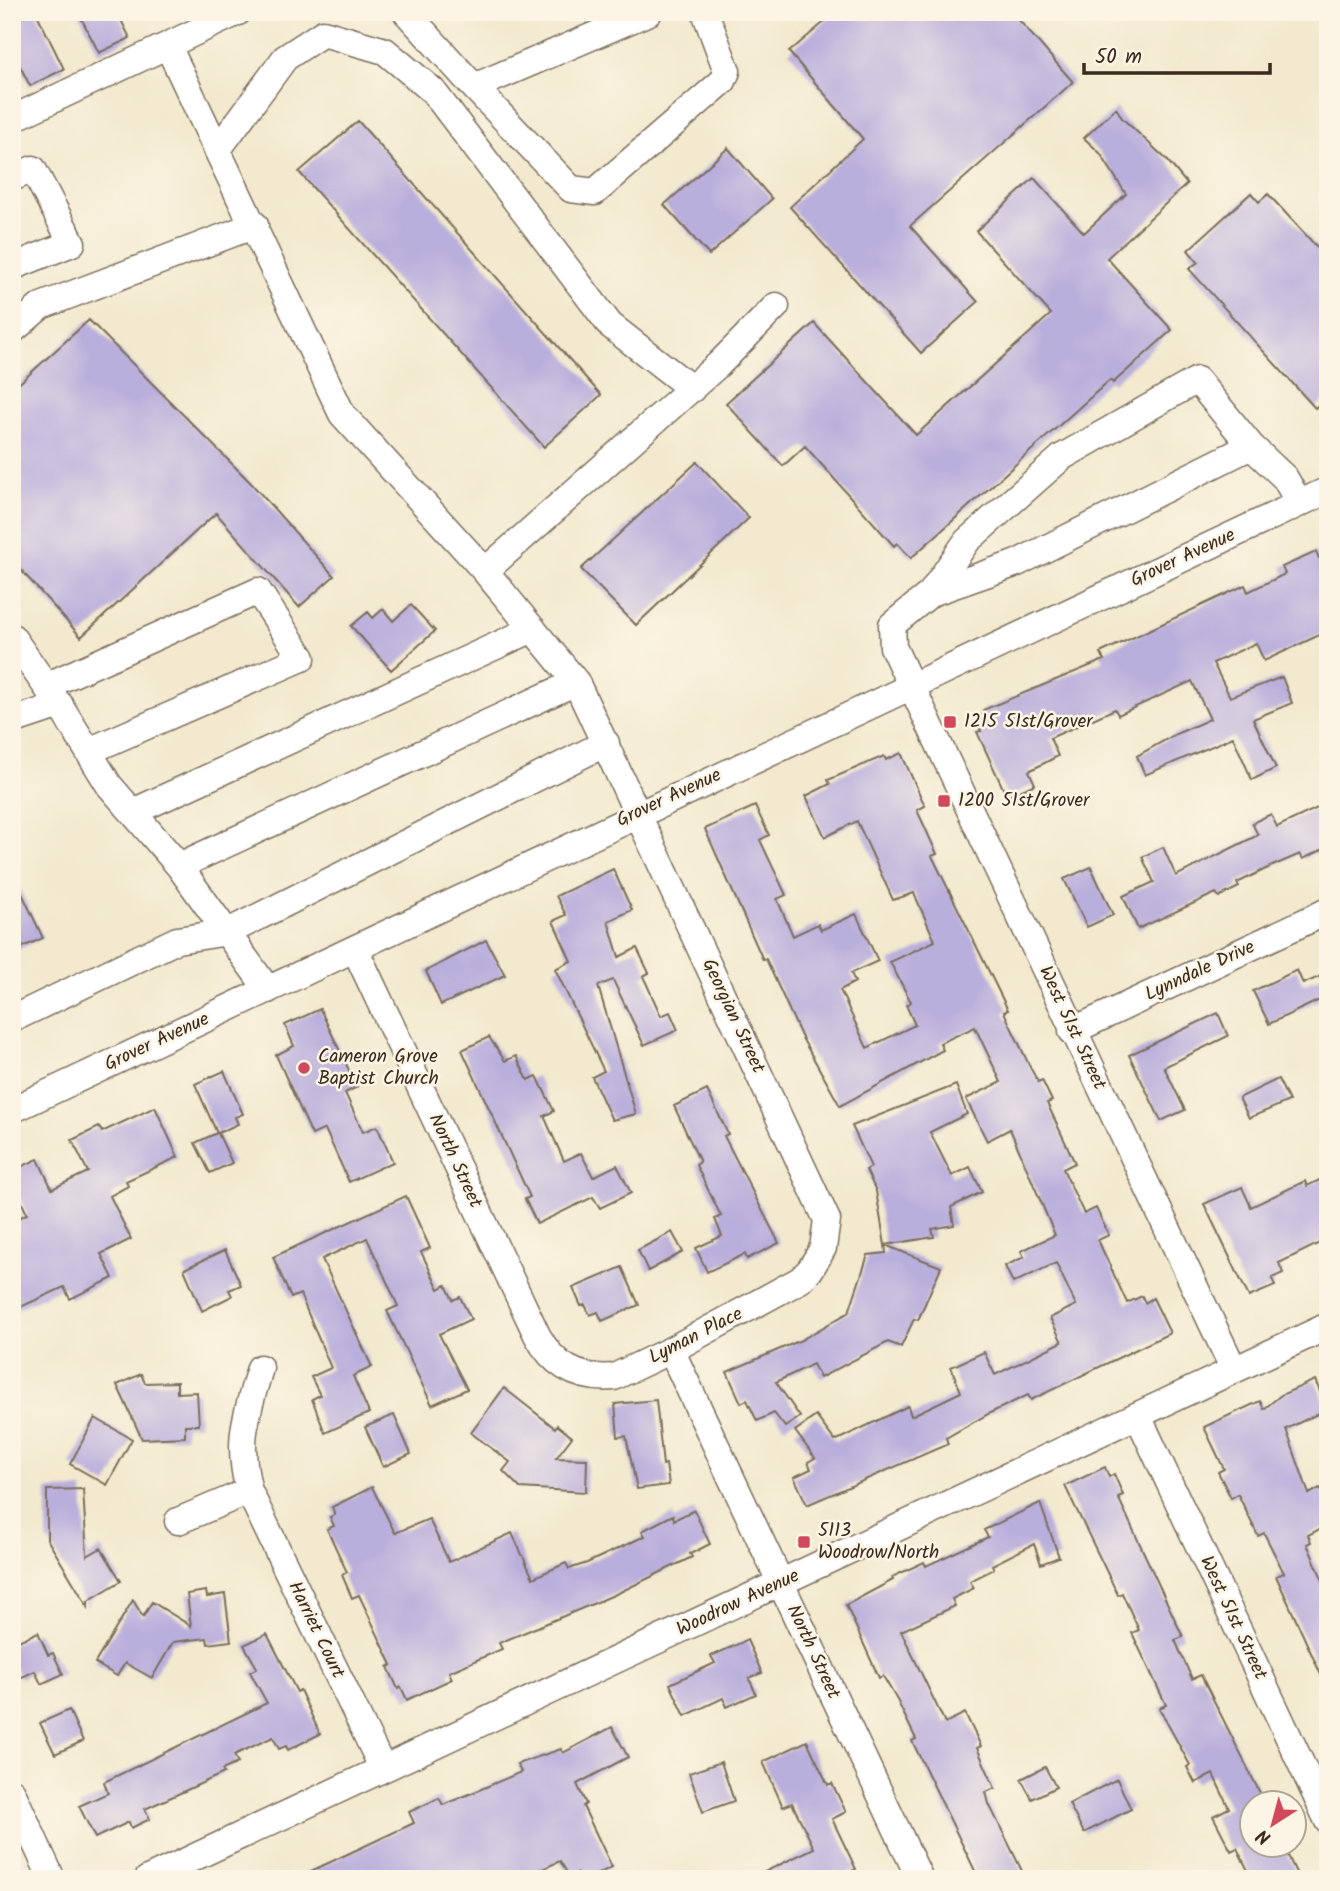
<svg xmlns="http://www.w3.org/2000/svg" width="1340" height="1891" viewBox="0 0 1340 1891" font-family="Kalam,sans-serif">
	<style>
		.building { fill: #b9afdc }
		.lines { fill: none; stroke-linecap: round; stroke-linejoin: round }
		.minor-casing { stroke: #7b6d5c; stroke-width: 29 }
		.minor { stroke: #fff; stroke-width: 26 }
		.poi-dot { fill: #d1495b; stroke: #fcf5e5; stroke-width: 2.5 }
		.labels { text-anchor: middle; dominant-baseline: central; stroke-width: 5; stroke-linejoin: round; paint-order: stroke }
		.street-label { font-size: 19px; fill: #3b2a1e; stroke: #fcf5e5 }
		.poi-label { font-size: 19px; fill: #3b2a1e; stroke: #fcf5e5; text-anchor: start }
	</style>
	<rect width="100%" height="100%" fill="#fcf5e5"/>
	<filter id="ink" filterUnits="userSpaceOnUse"><feTurbulence type="fractalNoise" baseFrequency=".0143" numOctaves="2"/><feDisplacementMap in="SourceGraphic" scale="14" xChannelSelector="R" yChannelSelector="G"/><feConvolveMatrix kernelMatrix="1 2 1 2 8 2 1 2 1" color-interpolation-filters="sRGB"/></filter>
	<filter id="wash" filterUnits="userSpaceOnUse"><feTurbulence type="fractalNoise" baseFrequency=".00686" numOctaves="4" result="noise"/><feDisplacementMap in="SourceGraphic" scale="28" xChannelSelector="R" yChannelSelector="G"/><feGaussianBlur stdDeviation="1.57" result="paint"/><feColorMatrix in="noise" values="0 0 0 0 0 0 0 0 0 0 0 0 0 0 0 0 0 1.4 0 .05"/><feComposite in="paint" operator="in"/></filter>
	<g filter="url(#wash)">
		<rect width="100%" height="100%" fill="#f2e9ce"/>
		<g id="blocks">
			<!-- building -->
			<path class="building" d="M 12,12 L 36,12 L 64,69 L 30,86 L 12,50 Z
				M 78,12 L 117,12 L 130,38 L 99,53 Z
				M 836,12 L 1012,12 L 1073,82 L 910,226 L 978,302 L 921,353 L 790,207 L 863,139 L 789,52 Z
				M 1116,108 L 1122,118 L 1167,160 L 1187,184 L 1107,258 L 1172,330 L 1113,383 L 1110,380 L 911,558 L 897,543 L 894,546 L 805,446 L 783,466 L 726,403 L 814,323 L 916,435 L 1051,314 L 976,231 L 1034,178 L 1084,233 L 1126,194 L 1100,153 L 1084,138 Z
				M 358,121 L 601,395 L 544,447 L 299,172 Z
				M 728,148 L 772,199 L 709,255 L 664,205 Z
				M 1251,193 L 1259,202 L 1268,194 L 1328,259 L 1328,397 L 1315,408 L 1189,269 L 1198,262 L 1188,250 Z
				M 89,320 L 251,483 L 334,576 L 299,607 L 216,513 L 81,637 L 12,560 L 12,390 Z
				M 697,462 L 749,518 L 636,625 L 581,569 Z
				M 1316,552 L 1319,558 L 1328,554 L 1328,631 L 1264,661 L 1256,643 L 1213,663 L 1230,697 L 1282,677 L 1292,703 L 1253,719 L 1276,768 L 1252,780 L 1233,737 L 1145,775 L 1137,756 L 1176,734 L 1210,719 L 1192,681 L 1118,715 L 1115,709 L 1050,738 L 1058,756 L 1029,771 L 1035,784 L 1007,797 L 977,732 L 981,731 L 975,718 L 985,714 L 983,710 L 1104,660 L 1100,653 L 1245,585 L 1248,592 L 1285,574 L 1282,567 Z
				M 411,605 L 435,631 L 391,670 L 351,626 L 368,612 L 373,618 L 383,609 L 393,621 Z
				M 901,753 L 925,806 L 917,810 L 937,854 L 932,856 L 1008,1010 L 1004,1012 L 1030,1067 L 1038,1082 L 1042,1080 L 1052,1101 L 1047,1103 L 1075,1163 L 1063,1169 L 1084,1214 L 1096,1208 L 1109,1235 L 1098,1240 L 1127,1303 L 1142,1296 L 1145,1303 L 1153,1298 L 1170,1333 L 1031,1400 L 1028,1395 L 990,1413 L 946,1438 L 948,1444 L 807,1505 L 794,1477 L 811,1469 L 808,1462 L 815,1458 L 795,1431 L 816,1416 L 835,1441 L 908,1406 L 911,1416 L 961,1392 L 951,1367 L 984,1352 L 995,1375 L 1062,1342 L 1050,1318 L 1076,1305 L 1056,1263 L 1013,1283 L 1005,1266 L 1024,1257 L 1021,1251 L 1055,1235 L 1010,1129 L 987,1141 L 966,1099 L 1001,1082 L 975,1027 L 940,1043 L 943,1050 L 840,1106 L 801,1036 L 766,959 L 763,960 L 705,829 L 755,806 L 769,835 L 760,840 L 786,895 L 777,899 L 793,936 L 818,924 L 821,930 L 856,914 L 878,961 L 851,973 L 855,982 L 840,990 L 867,1048 L 915,1025 L 906,1005 L 911,1002 L 890,962 L 935,941 L 914,893 L 893,900 L 857,821 L 825,837 L 806,796 L 830,784 L 828,780 L 884,756 L 886,760 Z
				M 1328,803 L 1328,847 L 1303,859 L 1300,854 L 1270,867 L 1237,883 L 1239,887 L 1219,897 L 1216,893 L 1138,929 L 1123,896 L 1154,882 L 1142,857 L 1163,847 L 1176,876 L 1258,835 L 1252,823 L 1271,814 L 1277,827 Z
				M 1091,867 L 1113,915 L 1087,927 L 1064,879 Z
				M 613,869 L 632,910 L 608,921 L 619,957 L 637,948 L 649,973 L 643,976 L 661,1016 L 670,1012 L 678,1030 L 644,1045 L 613,980 L 598,986 L 636,1114 L 612,1120 L 592,1077 L 604,1071 L 555,969 L 571,961 L 553,921 L 566,915 L 556,896 Z
				M 12,872 L 43,938 L 12,952 Z
				M 486,940 L 505,975 L 441,1005 L 426,971 Z
				M 1297,970 L 1303,984 L 1328,973 L 1328,996 L 1269,1024 L 1253,991 Z
				M 320,1009 L 357,1087 L 345,1093 L 363,1132 L 377,1126 L 393,1162 L 349,1182 L 325,1129 L 312,1135 L 276,1055 L 294,1046 L 285,1025 Z
				M 1218,1013 L 1228,1036 L 1164,1067 L 1185,1110 L 1161,1121 L 1129,1055 Z
				M 489,1037 L 505,1061 L 516,1056 L 528,1080 L 537,1076 L 554,1111 L 544,1116 L 564,1161 L 581,1153 L 593,1177 L 617,1165 L 631,1193 L 600,1208 L 593,1197 L 537,1224 L 525,1199 L 530,1197 L 462,1050 Z
				M 224,1071 L 243,1114 L 235,1117 L 238,1124 L 218,1133 L 232,1163 L 210,1173 L 195,1143 L 217,1133 L 195,1084 Z
				M 1278,1079 L 1289,1101 L 1249,1118 L 1239,1098 Z
				M 956,1085 L 967,1114 L 930,1132 L 952,1176 L 970,1167 L 982,1192 L 951,1207 L 954,1225 L 932,1229 L 934,1237 L 885,1245 L 876,1191 L 866,1170 L 871,1167 L 852,1126 Z
				M 707,1090 L 728,1134 L 724,1136 L 779,1243 L 747,1259 L 745,1254 L 707,1272 L 696,1248 L 722,1236 L 715,1219 L 721,1216 L 696,1165 L 700,1162 L 674,1106 Z
				M 155,1107 L 178,1157 L 126,1181 L 128,1186 L 110,1196 L 131,1239 L 101,1254 L 113,1278 L 70,1299 L 64,1287 L 12,1311 L 12,1221 L 27,1214 L 12,1181 L 12,1171 L 38,1159 L 52,1189 L 88,1172 L 72,1140 L 99,1127 L 102,1132 Z
				M 1328,1176 L 1328,1239 L 1279,1263 L 1283,1273 L 1272,1278 L 1275,1286 L 1249,1297 L 1204,1204 L 1242,1187 L 1251,1207 L 1305,1181 L 1307,1186 Z
				M 406,1196 L 430,1248 L 421,1252 L 439,1289 L 446,1285 L 453,1300 L 460,1297 L 471,1319 L 439,1334 L 467,1389 L 432,1405 L 387,1311 L 398,1306 L 367,1238 L 322,1259 L 372,1367 L 353,1376 L 369,1413 L 325,1433 L 312,1399 L 320,1395 L 311,1377 L 331,1368 L 300,1294 L 291,1298 L 273,1257 Z
				M 672,1232 L 683,1252 L 648,1271 L 638,1250 Z
				M 885,1245 L 941,1267 L 918,1320 L 914,1319 L 901,1347 L 888,1342 L 820,1378 L 813,1364 L 776,1382 L 800,1417 L 785,1427 L 774,1413 L 757,1421 L 747,1400 L 741,1403 L 727,1372 L 801,1340 L 849,1312 L 868,1255 L 886,1253 Z
				M 225,1250 L 241,1285 L 229,1290 L 232,1296 L 202,1311 L 184,1269 Z
				M 622,1267 L 639,1305 L 602,1321 L 598,1312 L 590,1315 L 585,1305 L 581,1306 L 573,1288 Z
				M 141,1374 L 145,1383 L 177,1382 L 177,1393 L 197,1392 L 199,1425 L 185,1425 L 185,1437 L 142,1439 L 117,1385 Z
				M 1315,1380 L 1328,1409 L 1286,1429 L 1309,1494 L 1320,1488 L 1328,1504 L 1328,1525 L 1308,1535 L 1311,1542 L 1307,1544 L 1328,1592 L 1328,1690 L 1276,1576 L 1284,1573 L 1264,1533 L 1258,1536 L 1238,1494 L 1231,1498 L 1218,1472 L 1224,1469 L 1204,1427 L 1260,1401 L 1264,1409 L 1281,1395 Z
				M 504,1388 L 555,1428 L 557,1425 L 572,1437 L 556,1458 L 587,1459 L 586,1492 L 520,1488 L 503,1471 L 510,1462 L 471,1433 Z
				M 656,1400 L 663,1465 L 666,1464 L 669,1485 L 637,1489 L 626,1436 L 618,1437 L 615,1404 Z
				M 394,1415 L 411,1454 L 383,1467 L 365,1427 Z
				M 95,1418 L 132,1439 L 107,1485 L 70,1464 Z
				M 1105,1467 L 1109,1477 L 1114,1474 L 1123,1495 L 1118,1497 L 1183,1637 L 1175,1640 L 1192,1679 L 1201,1675 L 1265,1803 L 1252,1803 L 1252,1845 L 1283,1845 L 1299,1879 L 1252,1879 L 1237,1848 L 1231,1851 L 1213,1816 L 1229,1808 L 1213,1774 L 1195,1783 L 1187,1767 L 1190,1765 L 1159,1708 L 1166,1705 L 1132,1633 L 1139,1630 L 1122,1593 L 1118,1595 L 1065,1486 Z
				M 372,1487 L 395,1533 L 429,1519 L 449,1562 L 512,1533 L 533,1578 L 566,1563 L 569,1569 L 587,1563 L 645,1536 L 642,1531 L 673,1515 L 674,1520 L 694,1510 L 710,1544 L 690,1554 L 692,1557 L 614,1595 L 499,1643 L 502,1649 L 449,1672 L 452,1679 L 407,1700 L 401,1687 L 398,1689 L 388,1667 L 392,1665 L 359,1595 L 352,1598 L 342,1575 L 347,1572 L 327,1529 L 334,1526 L 330,1517 L 335,1515 L 332,1507 Z
				M 83,1489 L 87,1556 L 101,1548 L 121,1581 L 88,1601 L 88,1607 L 47,1539 L 47,1490 Z
				M 1040,1503 L 1059,1557 L 1041,1564 L 1034,1544 L 992,1565 L 994,1569 L 970,1581 L 974,1588 L 952,1599 L 955,1606 L 901,1631 L 945,1723 L 965,1713 L 981,1746 L 977,1748 L 995,1788 L 986,1792 L 989,1804 L 1026,1879 L 979,1879 L 912,1741 L 916,1739 L 897,1700 L 883,1676 L 879,1678 L 846,1605 L 893,1580 L 892,1577 L 924,1562 L 926,1566 L 988,1537 L 984,1530 Z
				M 206,1591 L 207,1597 L 225,1594 L 231,1641 L 208,1644 L 207,1638 L 173,1642 L 152,1678 L 125,1663 L 117,1676 L 95,1663 L 133,1600 L 143,1617 L 152,1602 L 191,1626 L 187,1594 Z
				M 38,1632 L 48,1655 L 53,1653 L 63,1674 L 41,1684 L 35,1671 L 20,1678 L 12,1661 L 12,1644 Z
				M 267,1634 L 297,1692 L 300,1690 L 320,1734 L 288,1750 L 286,1746 L 279,1749 L 273,1737 L 234,1755 L 238,1763 L 222,1770 L 224,1773 L 145,1809 L 150,1819 L 131,1828 L 129,1822 L 95,1838 L 79,1806 L 108,1793 L 104,1782 L 267,1703 L 250,1672 L 257,1668 L 244,1645 Z
				M 747,1640 L 762,1673 L 749,1678 L 756,1694 L 727,1707 L 723,1698 L 685,1716 L 670,1684 L 715,1663 L 711,1656 Z
				M 69,1710 L 83,1741 L 55,1754 L 40,1723 Z
				M 612,1727 L 628,1757 L 577,1784 L 586,1804 L 583,1806 L 612,1867 L 588,1879 L 580,1879 L 577,1873 L 569,1876 L 560,1861 L 520,1879 L 294,1879 L 414,1823 L 409,1812 L 439,1798 L 443,1805 L 472,1793 L 521,1772 L 517,1764 L 561,1749 L 563,1753 Z
				M 807,1741 L 828,1785 L 832,1783 L 846,1812 L 832,1819 L 856,1869 L 836,1879 L 750,1879 L 814,1848 L 792,1803 L 783,1807 L 763,1762 Z
				M 721,1762 L 734,1801 L 703,1812 L 689,1773 Z
				M 1045,1767 L 1056,1787 L 1032,1799 L 1021,1779 Z
				M 1117,1779 L 1131,1809 L 1084,1833 L 1069,1804 Z"/>
		</g>
	</g>
	<g filter="url(#ink)">
		<use href="#blocks" fill-opacity="0" stroke="#7b6d5c" stroke-width="2"/>
		<g class="lines">
			<defs>
				<path id="minor" d="M 406,12 L 474,87 L 649,12
					M 168,46 L 342,414 L 485,571 L 576,682 L 827,1220 L 823,1248 L 810,1270 L 800,1280 L 671,1350 L 614,1377 C 579,1380 554,1367 537,1335 L 355,949
					M 474,87 L 571,189 L 595,192 L 723,81 L 727,71 L 705,12
					M 12,119 L 238,12
					M 219,148 L 285,58 L 323,33 L 385,51 L 433,91 L 610,325 L 692,389
					M 12,178 L 33,169 L 72,243 L 12,267
					M 12,331 L 41,306 L 255,225
					M 485,571 L 719,364 L 776,306
					M 931,593 L 967,541 L 1062,457 L 1197,380 L 1251,446
					M 12,637 L 64,712 L 109,785 L 179,866 L 268,990
					M 46,686 L 258,591 L 302,658 L 89,751
					M 12,721 L 60,705
					M 133,812 L 533,629
					M 179,866 L 576,682
					M 12,1019 L 177,940 L 228,932 L 606,743
					M 1072,1031 L 1328,911
					M 12,1110 L 1328,490
					M 671,1350 L 920,1879
					M 260,1368 C 246,1417 236,1440 249,1491 L 383,1769
					M 1234,1370 L 893,647 L 892,625 L 931,593 L 1017,563 L 1251,446 L 1285,478 L 1299,503
					M 1138,1416 L 1328,1821
					M 178,1521 L 249,1491
					M 12,1792 L 52,1879
					M 148,1879 L 1328,1326"/>
			</defs>
			<!-- minor casing -->
			<use href="#minor" class="minor-casing"/>
			<!-- minor -->
			<use href="#minor" class="minor"/>
		</g>
	</g>
	<!-- markers -->
	<g class="poi-dot">
		<rect x="943" y="715" width="14" height="14" rx="3.5"/>
		<rect x="937" y="794" width="14" height="14" rx="3.5"/>
		<circle cx="304" cy="1068" r="7"/>
		<rect x="797" y="1535" width="14" height="14" rx="3.5"/>
	</g>
	<g class="labels">
		<!-- street labels -->
		<g class="street-label">
			<text transform="translate(1183 558) rotate(-25)">Grover Avenue</text>
			<text transform="translate(669 798) rotate(-25)">Grover Avenue</text>
			<text transform="translate(1200 971) rotate(-25)">Lynndale Drive</text>
			<text transform="translate(733 1016) rotate(65)">Georgian Street</text>
			<text transform="translate(1072 1028) rotate(65)">West 51st Street</text>
			<text transform="translate(157 1042) rotate(-25)">Grover Avenue</text>
			<text transform="translate(455 1161) rotate(65)">North Street</text>
			<text transform="translate(696 1336) rotate(-27)">Lyman Place</text>
			<text transform="translate(738 1603) rotate(-25)">Woodrow Avenue</text>
			<text transform="translate(1233 1618) rotate(65)">West 51st Street</text>
			<text transform="translate(316 1630) rotate(64)">Harriet Court</text>
			<text transform="translate(813 1652) rotate(65)">North Street</text>
		</g>
		<!-- poi labels -->
		<g class="poi-label">
			<text x="964" y="722">1215 51st/Grover</text>
			<text x="958" y="801">1200 51st/Grover</text>
			<text x="318" y="1057">Cameron Grove<tspan x="318" dy="22">Baptist Church</tspan></text>
			<text x="818" y="1531">5113<tspan x="818" dy="22">Woodrow/North</tspan></text>
		</g>
	</g>
	<!-- margin -->
	<rect width="1340" height="1891" fill="none" stroke="#fcf5e5" stroke-width="42"/>
	<!-- north arrow -->
	<g transform="translate(1273 1824) rotate(216)"><circle r="33" fill="#fcf5e5" stroke="#afa495" stroke-width="2"/>
	<path d="M0-5L12 26L0 18L-12 26Z" fill="#d1495b"/>
	<text y="-10" font-size="19" font-weight="bold" text-anchor="middle" fill="#3b2a1e">N</text>
	</g>
	<!-- scale -->
	<path d="M1084 63v10h186v-10" fill="none" stroke="#3b2a1e" stroke-width="3.5"/>
	<text x="1095" y="63" font-size="21" fill="#3b2a1e" stroke="#fcf5e5" stroke-width="5" paint-order="stroke">50 m</text>
</svg>
